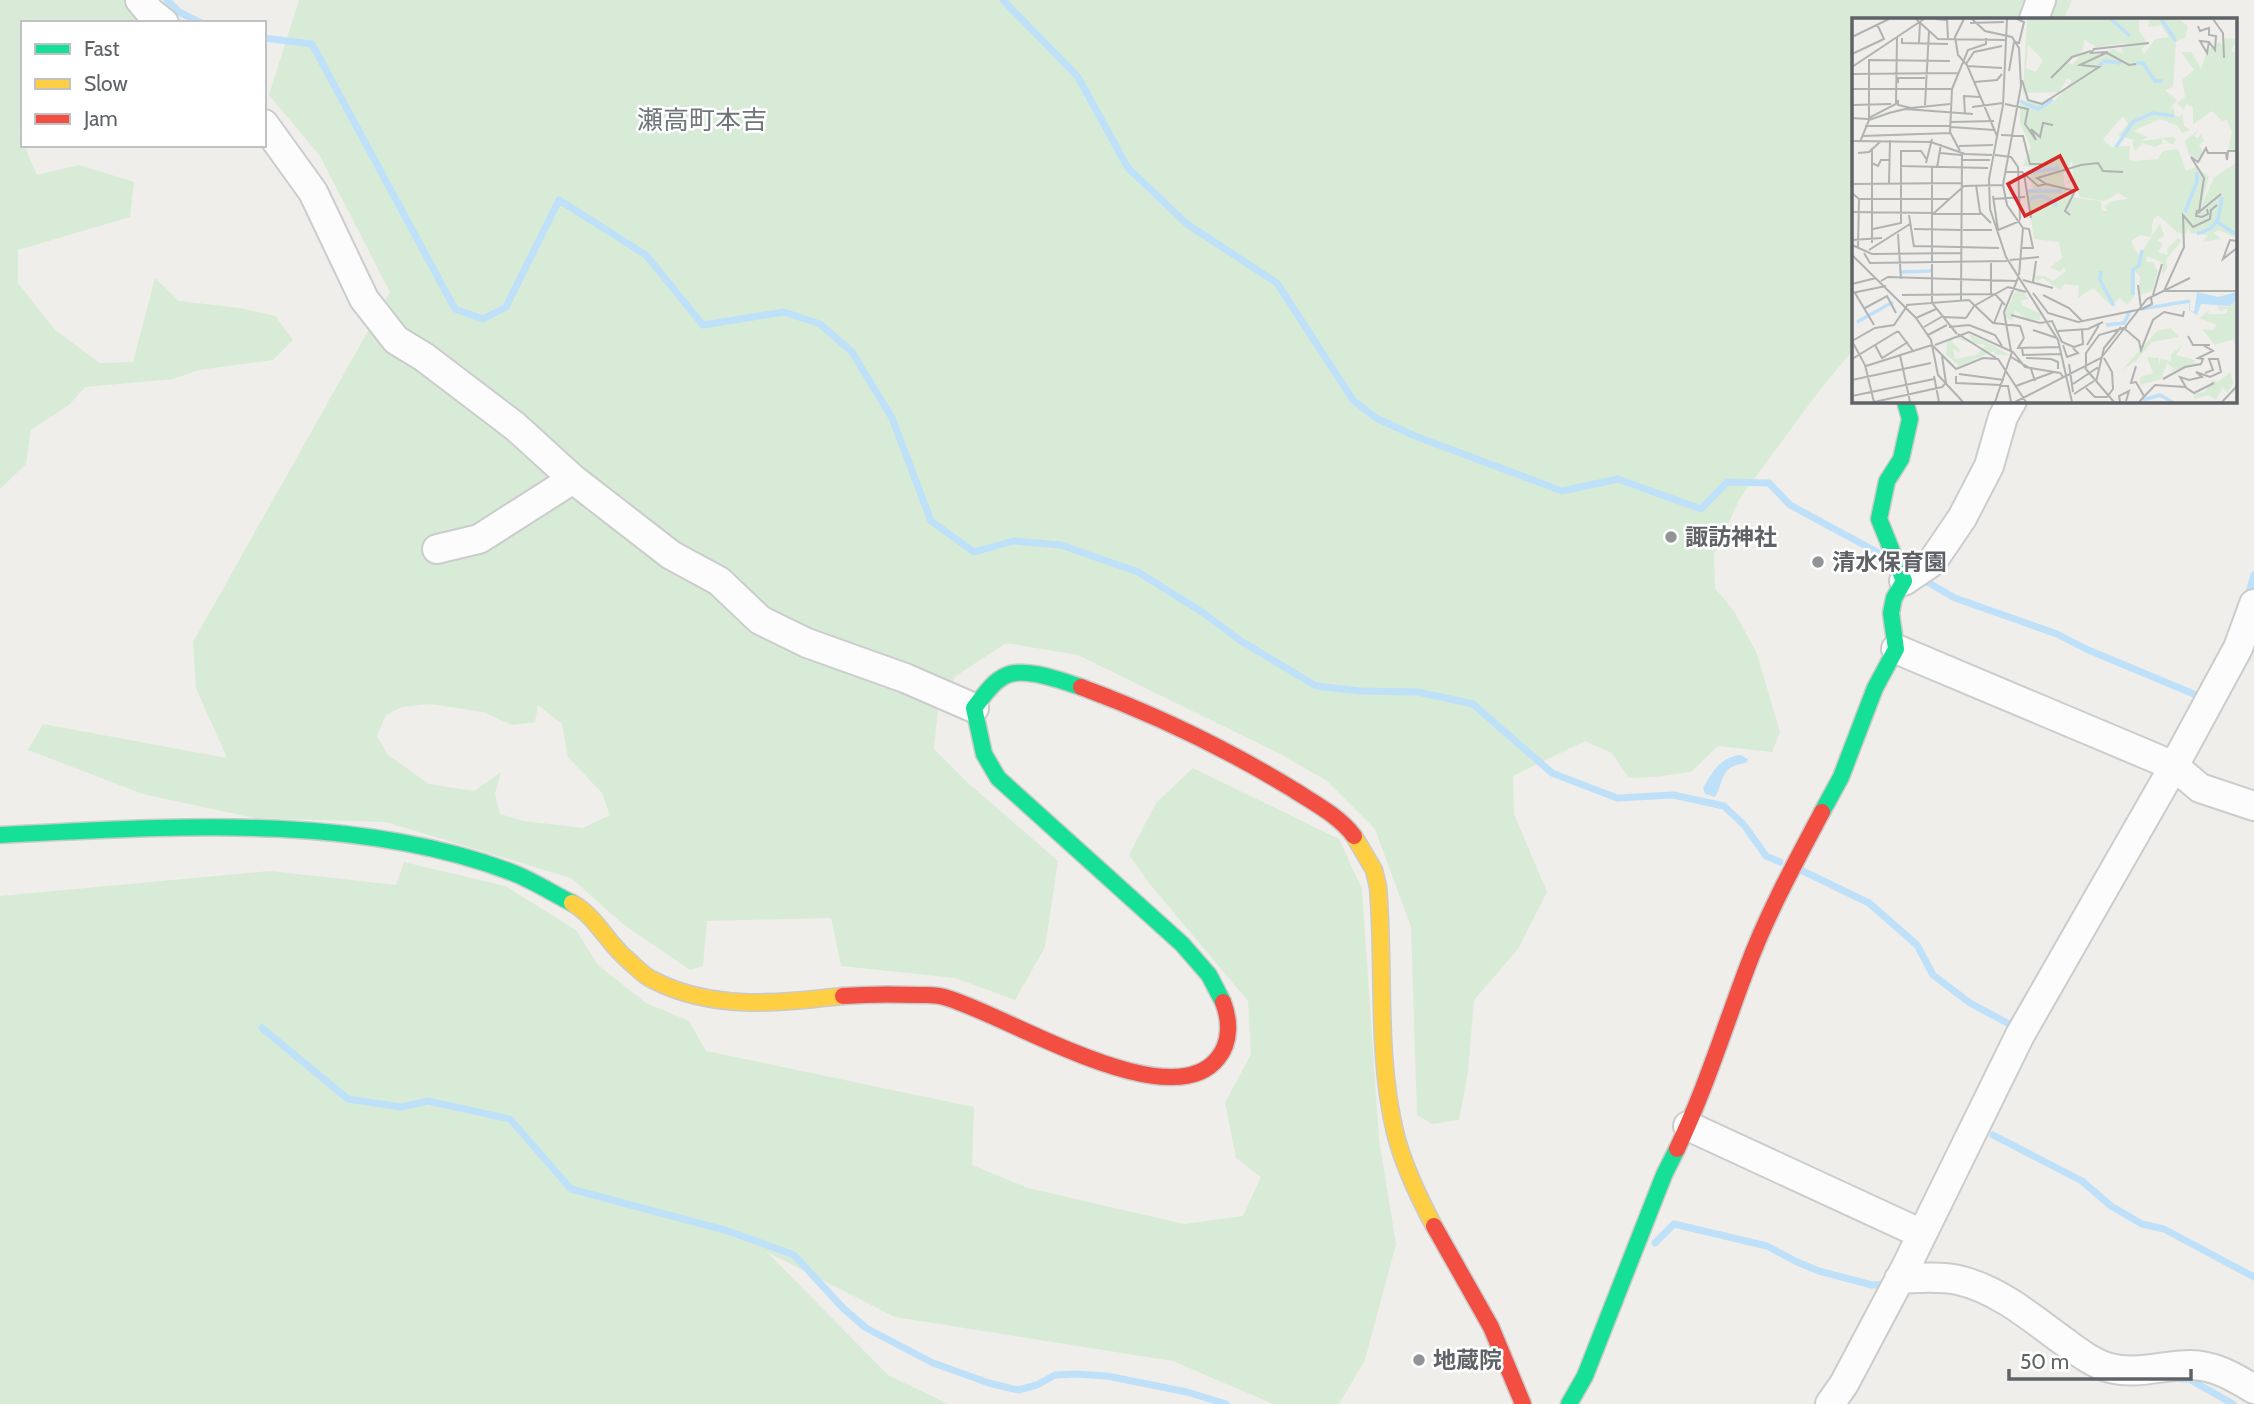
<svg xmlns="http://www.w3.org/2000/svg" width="2254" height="1404" viewBox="0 0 2254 1404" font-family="Cabin,'Noto Sans JP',sans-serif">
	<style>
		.green { fill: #d8ebd6; fill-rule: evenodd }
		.water { fill: #bfe0f9 }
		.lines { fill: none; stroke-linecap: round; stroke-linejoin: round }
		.stream { stroke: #bfe0f9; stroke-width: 7 }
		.street-casing { stroke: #cbcccc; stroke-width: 32 }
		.fast-casing { stroke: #cacacb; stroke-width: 19 }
		.slow-casing { stroke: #cacacb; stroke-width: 19 }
		.jam-casing { stroke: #cacacb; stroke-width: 19 }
		.street { stroke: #fdfcfc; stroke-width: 28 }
		.fast { stroke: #16e098; stroke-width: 16 }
		.slow { stroke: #ffcf43; stroke-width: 16 }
		.jam { stroke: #f24e42; stroke-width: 16 }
		.poi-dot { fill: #919496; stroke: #fff; stroke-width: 2.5 }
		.labels { text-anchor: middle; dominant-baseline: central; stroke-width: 5; stroke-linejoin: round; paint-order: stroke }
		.poi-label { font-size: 23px; font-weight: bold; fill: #5f6368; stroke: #fff; text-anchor: start }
		.quarter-label { font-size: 26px; fill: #70757a; stroke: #fff }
		.inset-river { fill: none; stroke: #bfe0f9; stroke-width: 3.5 }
		.inset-road { fill: none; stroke: #b1b2b2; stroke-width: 2 }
		.view { fill: #d62828; fill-opacity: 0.15; stroke: #d62828; stroke-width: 3.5 }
		.inset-edge { fill: none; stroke: #5f6368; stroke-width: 3.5 }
	</style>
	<rect width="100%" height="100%" fill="#efeeea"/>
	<!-- green -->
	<path class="green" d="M 0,0 L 143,0 L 150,23 L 23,23 L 23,123 L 19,133 L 37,175 L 79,165 L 134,182 L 130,217 L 18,250 L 18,283 L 55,330 L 100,363 L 133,362 L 155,278 L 179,301 L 240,308 L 275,316 L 293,340 L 273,360 L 199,370 L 173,379 L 85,387 L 69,405 L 31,430 L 26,464 L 0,489 Z
		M 299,0 L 2072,0 L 2064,19 L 1853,19 L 1853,350 L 1819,391 L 1740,498 L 1714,554 L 1715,588 L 1734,611 L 1757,654 L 1780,732 L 1772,752 L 1718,746 L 1691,772 L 1655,777 L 1629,778 L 1612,753 L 1585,741 L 1513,776 L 1514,814 L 1547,892 L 1518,949 L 1474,1000 L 1468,1071 L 1459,1120 L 1432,1124 L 1417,1115 L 1411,927 L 1375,829 L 1327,781 L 1280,754 L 1078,655 L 1006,643 L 956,676 L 938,710 L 934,749 L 967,782 L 1058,861 L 1045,947 L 1015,1000 L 955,978 L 841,966 L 831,918 L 707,921 L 703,966 L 690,970 L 623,924 L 571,878 L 386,822 L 254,818 L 143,794 L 28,750 L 43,724 L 227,758 L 196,688 L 193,642 L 390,292 L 320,156 L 269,95 ZM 430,704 L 483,712 L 512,725 L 535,722 L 538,705 L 562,724 L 568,757 L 602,793 L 610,815 L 583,828 L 524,821 L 500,814 L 495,794 L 501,772 L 474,791 L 429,784 L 388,755 L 377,736 L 386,715 L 402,707 Z
		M 1193,768 L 1339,839 L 1362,889 L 1379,1140 L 1396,1244 L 1365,1360 L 1339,1404 L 1273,1404 L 1173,1361 L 895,1317 L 767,1252 L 888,1375 L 948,1404 L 0,1404 L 0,896 L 270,871 L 396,885 L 404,862 L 505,886 L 576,930 L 598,965 L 646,1003 L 689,1021 L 706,1051 L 974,1107 L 972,1165 L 1028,1188 L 1184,1224 L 1243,1216 L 1261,1177 L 1236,1158 L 1225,1103 L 1251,1054 L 1248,1001 L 1149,883 L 1129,855 L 1156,803 Z"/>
	<!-- water -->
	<path class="water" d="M 1740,755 L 1748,759 L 1747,762 C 1742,764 1733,765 1729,769 C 1721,775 1721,788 1715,797 L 1705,794 L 1703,788 C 1713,771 1720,758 1740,755 Z"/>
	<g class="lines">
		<!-- stream -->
		<path class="stream" d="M 167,0 L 179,12 L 201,23
			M 1003,0 L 1078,77 L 1128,168 L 1187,224 L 1277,283 L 1353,400 L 1376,418 L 1415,436 L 1562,491 L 1618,479 L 1701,509 L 1727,482 L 1769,483 L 1790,505 L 1877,552
			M 264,38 L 312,44 L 455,309 L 483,319 L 506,307 L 559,200 L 646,255 L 703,325 L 784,312 L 820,324 L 852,352 L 892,418 L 931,521 L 974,552 L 1014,541 L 1061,545 L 1138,572 L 1202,612 L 1241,641 L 1316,686 L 1360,691 L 1418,692 L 1473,704 L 1552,773 L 1617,798 L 1673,795 L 1724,806 L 1744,825 L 1766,856 L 1780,862
			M 1920,578 L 1955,598 L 2057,634 L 2086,649 L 2201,697
			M 2247,598 L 2254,575
			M 1803,871 L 1869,903 L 1917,945 L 1933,975 L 1970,1003 L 2011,1025 L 2015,1018
			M 262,1028 L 348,1099 L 401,1107 L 428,1101 L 510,1119 L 571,1189 L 728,1231 L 794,1255 L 843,1308 L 866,1328 L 933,1363 L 989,1383 L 1018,1390 L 1037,1385 L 1055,1375 L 1075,1374 L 1107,1376 L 1187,1392 L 1226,1404
			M 1993,1135 L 2082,1181 L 2111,1206 L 2142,1224 L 2164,1229 L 2254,1277
			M 1655,1243 L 1674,1224 L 1767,1246 L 1797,1262 L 1819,1271 L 1872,1285 L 1888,1284
			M 2182,1379 L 2189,1379 L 2233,1404"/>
		<defs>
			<path id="street" d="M 140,0 L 150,12 L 164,23
				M 2034,19 L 2041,0
				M 264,124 L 313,192 L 364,299 L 396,340 L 424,357 L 516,427 L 573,479 L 671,555 L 719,581 L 760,620 L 807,643 L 905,678 L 974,708
				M 437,549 L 479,539 L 573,479
				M 1904,581 L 1932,562 L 1962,518 L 1989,466 L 2003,417 L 2012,401
				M 1896,649 L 2174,766 L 2200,788 L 2254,806
				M 1688,1126 L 1922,1234
				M 1899,1279 C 1918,1278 1939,1276 1958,1280 C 1994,1288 2026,1313 2055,1335 C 2071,1346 2090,1363 2110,1368 C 2136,1375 2163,1365 2190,1365 C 2214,1365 2234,1377 2254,1389
				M 1830,1404 L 1844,1384 L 1906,1267 L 2020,1035 L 2174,766 L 2238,648 L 2254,604"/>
			<path id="fast" d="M 1081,687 C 1062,681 1023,666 1005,676 C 992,682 983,697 974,708 L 984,754 L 998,778 L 1182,944 L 1209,975 L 1223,1002
				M 1822,812 L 1841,777 L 1875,688 L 1896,649 L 1891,613 L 1894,598 L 1904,581 L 1879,519 L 1887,481 L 1901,459 L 1910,419 L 1905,401
				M 0,835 C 166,827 353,812 511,872 C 532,880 552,893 572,903
				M 1569,1404 L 1585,1376 L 1664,1175 L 1677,1149"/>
			<path id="slow" d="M 1354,836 L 1374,870 L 1378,887 C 1385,968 1376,1053 1395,1132 C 1403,1165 1418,1196 1434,1226
				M 572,903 C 595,915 608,944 628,960 C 636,967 644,976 653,980 C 713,1011 779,1003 843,996"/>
			<path id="jam" d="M 1081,687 C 1154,714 1227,749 1294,790 C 1314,803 1339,816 1354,836
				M 843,996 C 868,994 892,994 918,995 C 926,995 936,994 944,997 C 1004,1013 1170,1120 1218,1058 C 1231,1042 1230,1020 1223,1002
				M 1677,1149 C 1705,1090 1724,1029 1747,968 C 1767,914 1795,863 1822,812
				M 1434,1226 L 1491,1327 L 1523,1404"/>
		</defs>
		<!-- street casing -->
		<use href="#street" class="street-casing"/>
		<!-- fast casing -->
		<use href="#fast" class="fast-casing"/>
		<!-- slow casing -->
		<use href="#slow" class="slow-casing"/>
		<!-- jam casing -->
		<use href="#jam" class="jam-casing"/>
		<!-- street -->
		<use href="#street" class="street"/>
		<!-- fast -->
		<use href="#fast" class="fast"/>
		<!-- slow -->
		<use href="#slow" class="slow"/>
		<!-- jam -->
		<use href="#jam" class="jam"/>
	</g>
	<!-- markers -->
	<g class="poi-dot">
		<circle cx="1671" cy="537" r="7"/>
		<circle cx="1818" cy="562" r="7"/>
		<circle cx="1419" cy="1360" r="7"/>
	</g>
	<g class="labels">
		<!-- poi labels -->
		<g class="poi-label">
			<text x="1685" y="537">諏訪神社</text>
			<text x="1832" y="562">清水保育園</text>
			<text x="1433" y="1360">地蔵院</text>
		</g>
		<!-- quarter labels -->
		<g class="quarter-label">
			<text x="702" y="120">瀬高町本吉</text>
		</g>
	</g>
	<!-- overview -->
	<g transform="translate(1852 18)">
		<rect width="385" height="385" fill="#efeeea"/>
		<path d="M 175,1 L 287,1 L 287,13 L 296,26 L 289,31 L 292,36 L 303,21 L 317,19 L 309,7 L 296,9 L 298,1 L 327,1 L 336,8 L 333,20 L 324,23 L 321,69 L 313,72 L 325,82 L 316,94 L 321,89 L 323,97 L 327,99 L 330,95 L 332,108 L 338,112 L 330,115 L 326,108 L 308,101 L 281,113 L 296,119 L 289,123 L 319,119 L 324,121 L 327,127 L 324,121 L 321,127 L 309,120 L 311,125 L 302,129 L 291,125 L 283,133 L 280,123 L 284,123 L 266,117 L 276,106 L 271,98 L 251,121 L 259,129 L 278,128 L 277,142 L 283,143 L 306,141 L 311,133 L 326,131 L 334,153 L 343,149 L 357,158 L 349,189 L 362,160 L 385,144 L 385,220 L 366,212 L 362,215 L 369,221 L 351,224 L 356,217 L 338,215 L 336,208 L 334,216 L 325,214 L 306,197 L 301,202 L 299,219 L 288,217 L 279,223 L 287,238 L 308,205 L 312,218 L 305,222 L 311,226 L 306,234 L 316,237 L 315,231 L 326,220 L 329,223 L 314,242 L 315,250 L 310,258 L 311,245 L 295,238 L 294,244 L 301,244 L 306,254 L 300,273 L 287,277 L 288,259 L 282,252 L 282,279 L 275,287 L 268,280 L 259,287 L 241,270 L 226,280 L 227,268 L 213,266 L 208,272 L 191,260 L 186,262 L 189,266 L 185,263 L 183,258 L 192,258 L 201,263 L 214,253 L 212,249 L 208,254 L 198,249 L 210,240 L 207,224 L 182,221 L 175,176 L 181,171 L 177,154 L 189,150 L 171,148 L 179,129 L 168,105 L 168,86 L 176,87 L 173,79 L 188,86 L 196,80 L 200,86 L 220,63 L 215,60 L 207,74 L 171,75 ZM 232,21 L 244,29 L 275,25 L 269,31 L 272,36 L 259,30 L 256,35 L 229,36 L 221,46 L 215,45 L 231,32 ZM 176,27 L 191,42 L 184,54 L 174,50 ZM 220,143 L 221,156 L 214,166 L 221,164 L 228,179 L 253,183 L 266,175 L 276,181 L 260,183 L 253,189 L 256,193 L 250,193 L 249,183 L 224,180 L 213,169 L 211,156 ZM 373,20 L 385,21 L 385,29 L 382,26 L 379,33 L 385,35 L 385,135 L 376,132 L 380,114 L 375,102 L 370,103 L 360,93 L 341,106 L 341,89 L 334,86 L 332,92 L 325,85 L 333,79 L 330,62 L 342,52 L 329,34 L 339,34 L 349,51 L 355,33 L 367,24 L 370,28 ZM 347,111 L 342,118 L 346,120 L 349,116 L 352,123 L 347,127 L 352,135 L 349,143 L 337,137 L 333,123 ZM 169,271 L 176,281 L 169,282 L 170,287 L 189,296 L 188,302 L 174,301 L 163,292 L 160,303 L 152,298 L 163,274 ZM 385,281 L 385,339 L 382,321 L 363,327 L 350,311 L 361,312 L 365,307 L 347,300 L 358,292 L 356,296 L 375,296 L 375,290 L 368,293 L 366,288 L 378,289 ZM 319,310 L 327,319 L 300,324 L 284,343 L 270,352 L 305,313 ZM 117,316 L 142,328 L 157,337 L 143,337 L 142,333 L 107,348 L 94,336 L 95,324 L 104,318 L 121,322 ZM 102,319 L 114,324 L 134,327 L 124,337 L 103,341 L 101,330 L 107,335 L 108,332 L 100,324 ZM 330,328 L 324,337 L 343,342 L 342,346 L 318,354 L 322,351 L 315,345 L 309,361 L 288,367 L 288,359 L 301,355 L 295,339 L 307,340 L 307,346 L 309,341 L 319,343 L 319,336 ZM 379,354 L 381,366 L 375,375 L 371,369 L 364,382 L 356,377 L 342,381 L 342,376 L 353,374 L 360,362 L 366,364 Z" fill="#d8ebd6" fill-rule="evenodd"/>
		<path d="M 345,274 L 366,279 L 385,274 L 385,281 L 378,288 L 349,286 L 345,297 L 337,292 L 337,280 L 338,292 L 342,294 Z" fill="#bfe0f9"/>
		<path class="inset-river" d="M 259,1 L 278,18M 309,1 L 324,23M 284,45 L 291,45 L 303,63 L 311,63M 247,48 L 252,43 L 269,45M 168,83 L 186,91 L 201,82M 264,129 L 281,104 L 301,95 L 322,98M 174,155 L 207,150M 176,173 L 210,173M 178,181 L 189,178 L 203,184 L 204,189M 333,194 L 345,164 L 345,154M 364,203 L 383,216M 345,216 L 359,210 L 366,201 L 370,179M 249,253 L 248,262 L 262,288M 49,254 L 79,253M 281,277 L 281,252 L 287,247 L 290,232M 289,291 L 338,283M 5,304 L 41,284M 254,307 L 272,305 L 278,293M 291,382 L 308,377 L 320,384"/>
		<path class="inset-road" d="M 64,1 L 86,21 L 154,22M 84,1 L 95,2 L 96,20M 112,1 L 103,19 L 106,37 L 115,47 L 145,118M 120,1 L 133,13 L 160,19 L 167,30 L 169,68 L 151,167 L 155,187 L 171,210 L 167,257M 155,1 L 151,87 L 137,161 L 138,191 L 154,239 L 206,322 L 220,384M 361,1 L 371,15 L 372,40M 118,5 L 152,4M 346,8 L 348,13 L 357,10 L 357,17 L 364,18 L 363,32 L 357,24 L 348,23 L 355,35 L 357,24M 0,19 L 37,1M 50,20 L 50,25 L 96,26M 163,24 L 167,25 L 172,4 L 165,1M 67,25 L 68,4M 255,35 L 277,47 L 284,46M 0,36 L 32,21 L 25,6M 114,46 L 122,34 L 150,28M 115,48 L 150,50M 0,49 L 72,1M 157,53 L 162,24M 0,56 L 106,55M 199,60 L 220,39 L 239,33M 170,62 L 176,82 L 190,86 L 247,49 L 228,47 L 256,34 L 239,35 L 242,31 L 297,25M 122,64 L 145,62 L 150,56M 46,65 L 46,60 L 73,60M 0,71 L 100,71M 46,82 L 46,87 L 59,90 L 98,86M 153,86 L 176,91 L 173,106 L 184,122 L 179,111 L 188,119 L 191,105 L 201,107M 0,87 L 39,86M 73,87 L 77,13M 120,89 L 151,85M 113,96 L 112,78 L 128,79M 0,100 L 15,101 L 44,86 L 45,19M 17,102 L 17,42 L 98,43M 99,104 L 142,103M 13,108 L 98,108M 99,109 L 142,112M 149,117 L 171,118 L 178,146 L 190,146M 10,118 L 98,115M 0,123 L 79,124 L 113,136 L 140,137M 8,124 L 17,102 L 37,95 L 53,91 L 121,96M 107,128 L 141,127M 20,130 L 20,225M 108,133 L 98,114 L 100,71 L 116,32 L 134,26 L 134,20M 6,135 L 17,134 L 28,124M 88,135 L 109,137M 143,137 L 159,139 L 166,149 L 168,202M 110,142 L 138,142M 20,145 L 26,148 L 29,142 L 37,142M 74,145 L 80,121M 48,148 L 136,150M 80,149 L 80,285 L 105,316M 85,150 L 89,126M 154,154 L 170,154 L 186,168 L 194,166 L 185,160 L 229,147 L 246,145 L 251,153 L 271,154M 172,156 L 179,200M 37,165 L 38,122M 0,166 L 109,165M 194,166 L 223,173 L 213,193 L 218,197M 124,167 L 128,194 L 139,205M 0,175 L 7,181 L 98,181M 369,176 L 347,194 L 352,160 L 339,139 L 346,144 L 354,130 L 356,135 L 374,135 L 375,142 L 376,133 L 385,133M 141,178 L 146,212 L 168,203M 141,181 L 173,179M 345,192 L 344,198 L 350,199 L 356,196 L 355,191M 0,194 L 82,195 L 112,168 L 151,167M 79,196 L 129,196M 57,197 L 62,229M 21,211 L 49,205 L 49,133 L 69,133 L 75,142M 62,211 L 109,212M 111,212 L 140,212M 46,216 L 49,261M 0,222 L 30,220M 385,223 L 378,222 L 371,241 L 385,230M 0,227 L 20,236 L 109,235M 62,228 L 147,230M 6,229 L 7,181M 170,230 L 181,230 L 177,211 L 171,210M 17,232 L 58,206M 12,235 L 18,245 L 155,243M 0,237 L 64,300 L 79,322 L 86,357 L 111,384M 158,242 L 187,239M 139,245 L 139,276M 171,262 L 201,270M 29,263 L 36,259 L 164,263M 181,264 L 184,243M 0,266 L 24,260M 286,267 L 289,290M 312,273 L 332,229 L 331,197 L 341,209 L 358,201 L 359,192 L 365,187M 312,273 L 385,273M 0,275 L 34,268M 3,275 L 22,307M 181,275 L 196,295 L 226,304 L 290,291 L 300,286 L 299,279M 50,277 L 143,276 L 153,287M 191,277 L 217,290 L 230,303M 301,277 L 310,246M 109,283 L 110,135M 54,287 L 117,282 L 141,305 L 168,308 L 172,320M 13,290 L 35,278 L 44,295M 159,297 L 188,305 L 200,303 L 210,324 L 222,329 L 231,326 L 230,311M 92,299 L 114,300M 64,300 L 84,291M 114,300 L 122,288 L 156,269 L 174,274M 142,305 L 150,285M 72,309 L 91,298M 97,309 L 117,307 L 143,317 L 150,328M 273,311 L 287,323 L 289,332 L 301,302 L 312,294 L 331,298 L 332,293M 181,312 L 205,320M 46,313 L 61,333M 206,313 L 236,311 L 251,304M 106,316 L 144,340M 76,317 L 95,307M 336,318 L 341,327 L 358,327M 172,320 L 166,330 L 207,329M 0,323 L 23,310 L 42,307 L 55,288M 0,323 L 13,347 L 22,384M 23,327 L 30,340 L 56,324M 80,327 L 104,351 L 131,340 L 146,341 L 174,384M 83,327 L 117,314 L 161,334 L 173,349 L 208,355 L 212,360M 211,327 L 215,339 L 226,335 L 221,330M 235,327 L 247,307M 170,330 L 171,337 L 210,336M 159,333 L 152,294 L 166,260M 48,337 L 58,384M 159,339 L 179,351 L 183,363M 174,340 L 199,341 L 206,344 L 206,351M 252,340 L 260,354 L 261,371 L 255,379M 0,341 L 46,313M 217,346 L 221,374M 14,348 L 80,327M 284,348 L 279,365 L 284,364 L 292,378M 233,350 L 262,384M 234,350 L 234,335 L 247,317 L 275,309M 107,356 L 152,362M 82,358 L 87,384M 104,358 L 104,365 L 149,367M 311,361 L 333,349 L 349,346 L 351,341 L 346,340 L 361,333 L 351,327M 0,362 L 79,345M 244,364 L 252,330 L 269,309M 221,366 L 245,350 L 248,352M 149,368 L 156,368 L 159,384M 164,368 L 202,354M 234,370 L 243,379 L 255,379M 335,371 L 328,359 L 337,362 L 350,359 L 344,354 L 358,359 L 369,354 L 366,341 L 357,341 L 361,352 L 353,355M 222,376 L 242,363M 0,378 L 82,361M 22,384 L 90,369 L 94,365 L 90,338M 143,384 L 160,334M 163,384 L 249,340 L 295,281 L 338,260M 268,384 L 267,378 L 277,373 L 274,383M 287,384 L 303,367 L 333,369 L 342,375 L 362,365M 370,384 L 385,368"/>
		<path class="view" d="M 208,138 L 225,171 L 173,198 L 156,166 Z"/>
		<rect width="385" height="385" class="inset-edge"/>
	</g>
	<!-- legend -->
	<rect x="21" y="21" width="245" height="126" fill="#ffffff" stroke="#bfc1c3" stroke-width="2"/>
	<rect x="35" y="44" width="35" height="10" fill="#16e098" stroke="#bfc1c3" stroke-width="2"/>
	<text x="84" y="56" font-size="21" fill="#5f6368">Fast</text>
	<rect x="35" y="79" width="35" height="10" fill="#ffcf43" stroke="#bfc1c3" stroke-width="2"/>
	<text x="84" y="91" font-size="21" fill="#5f6368">Slow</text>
	<rect x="35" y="114" width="35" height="10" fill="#f24e42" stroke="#bfc1c3" stroke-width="2"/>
	<text x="84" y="126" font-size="21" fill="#5f6368">Jam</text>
	<!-- scale -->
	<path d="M2009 1369v10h182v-10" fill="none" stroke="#5f6368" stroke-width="3.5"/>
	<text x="2020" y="1369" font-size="21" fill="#5f6368" stroke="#ffffff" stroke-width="5" paint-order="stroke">50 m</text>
</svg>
